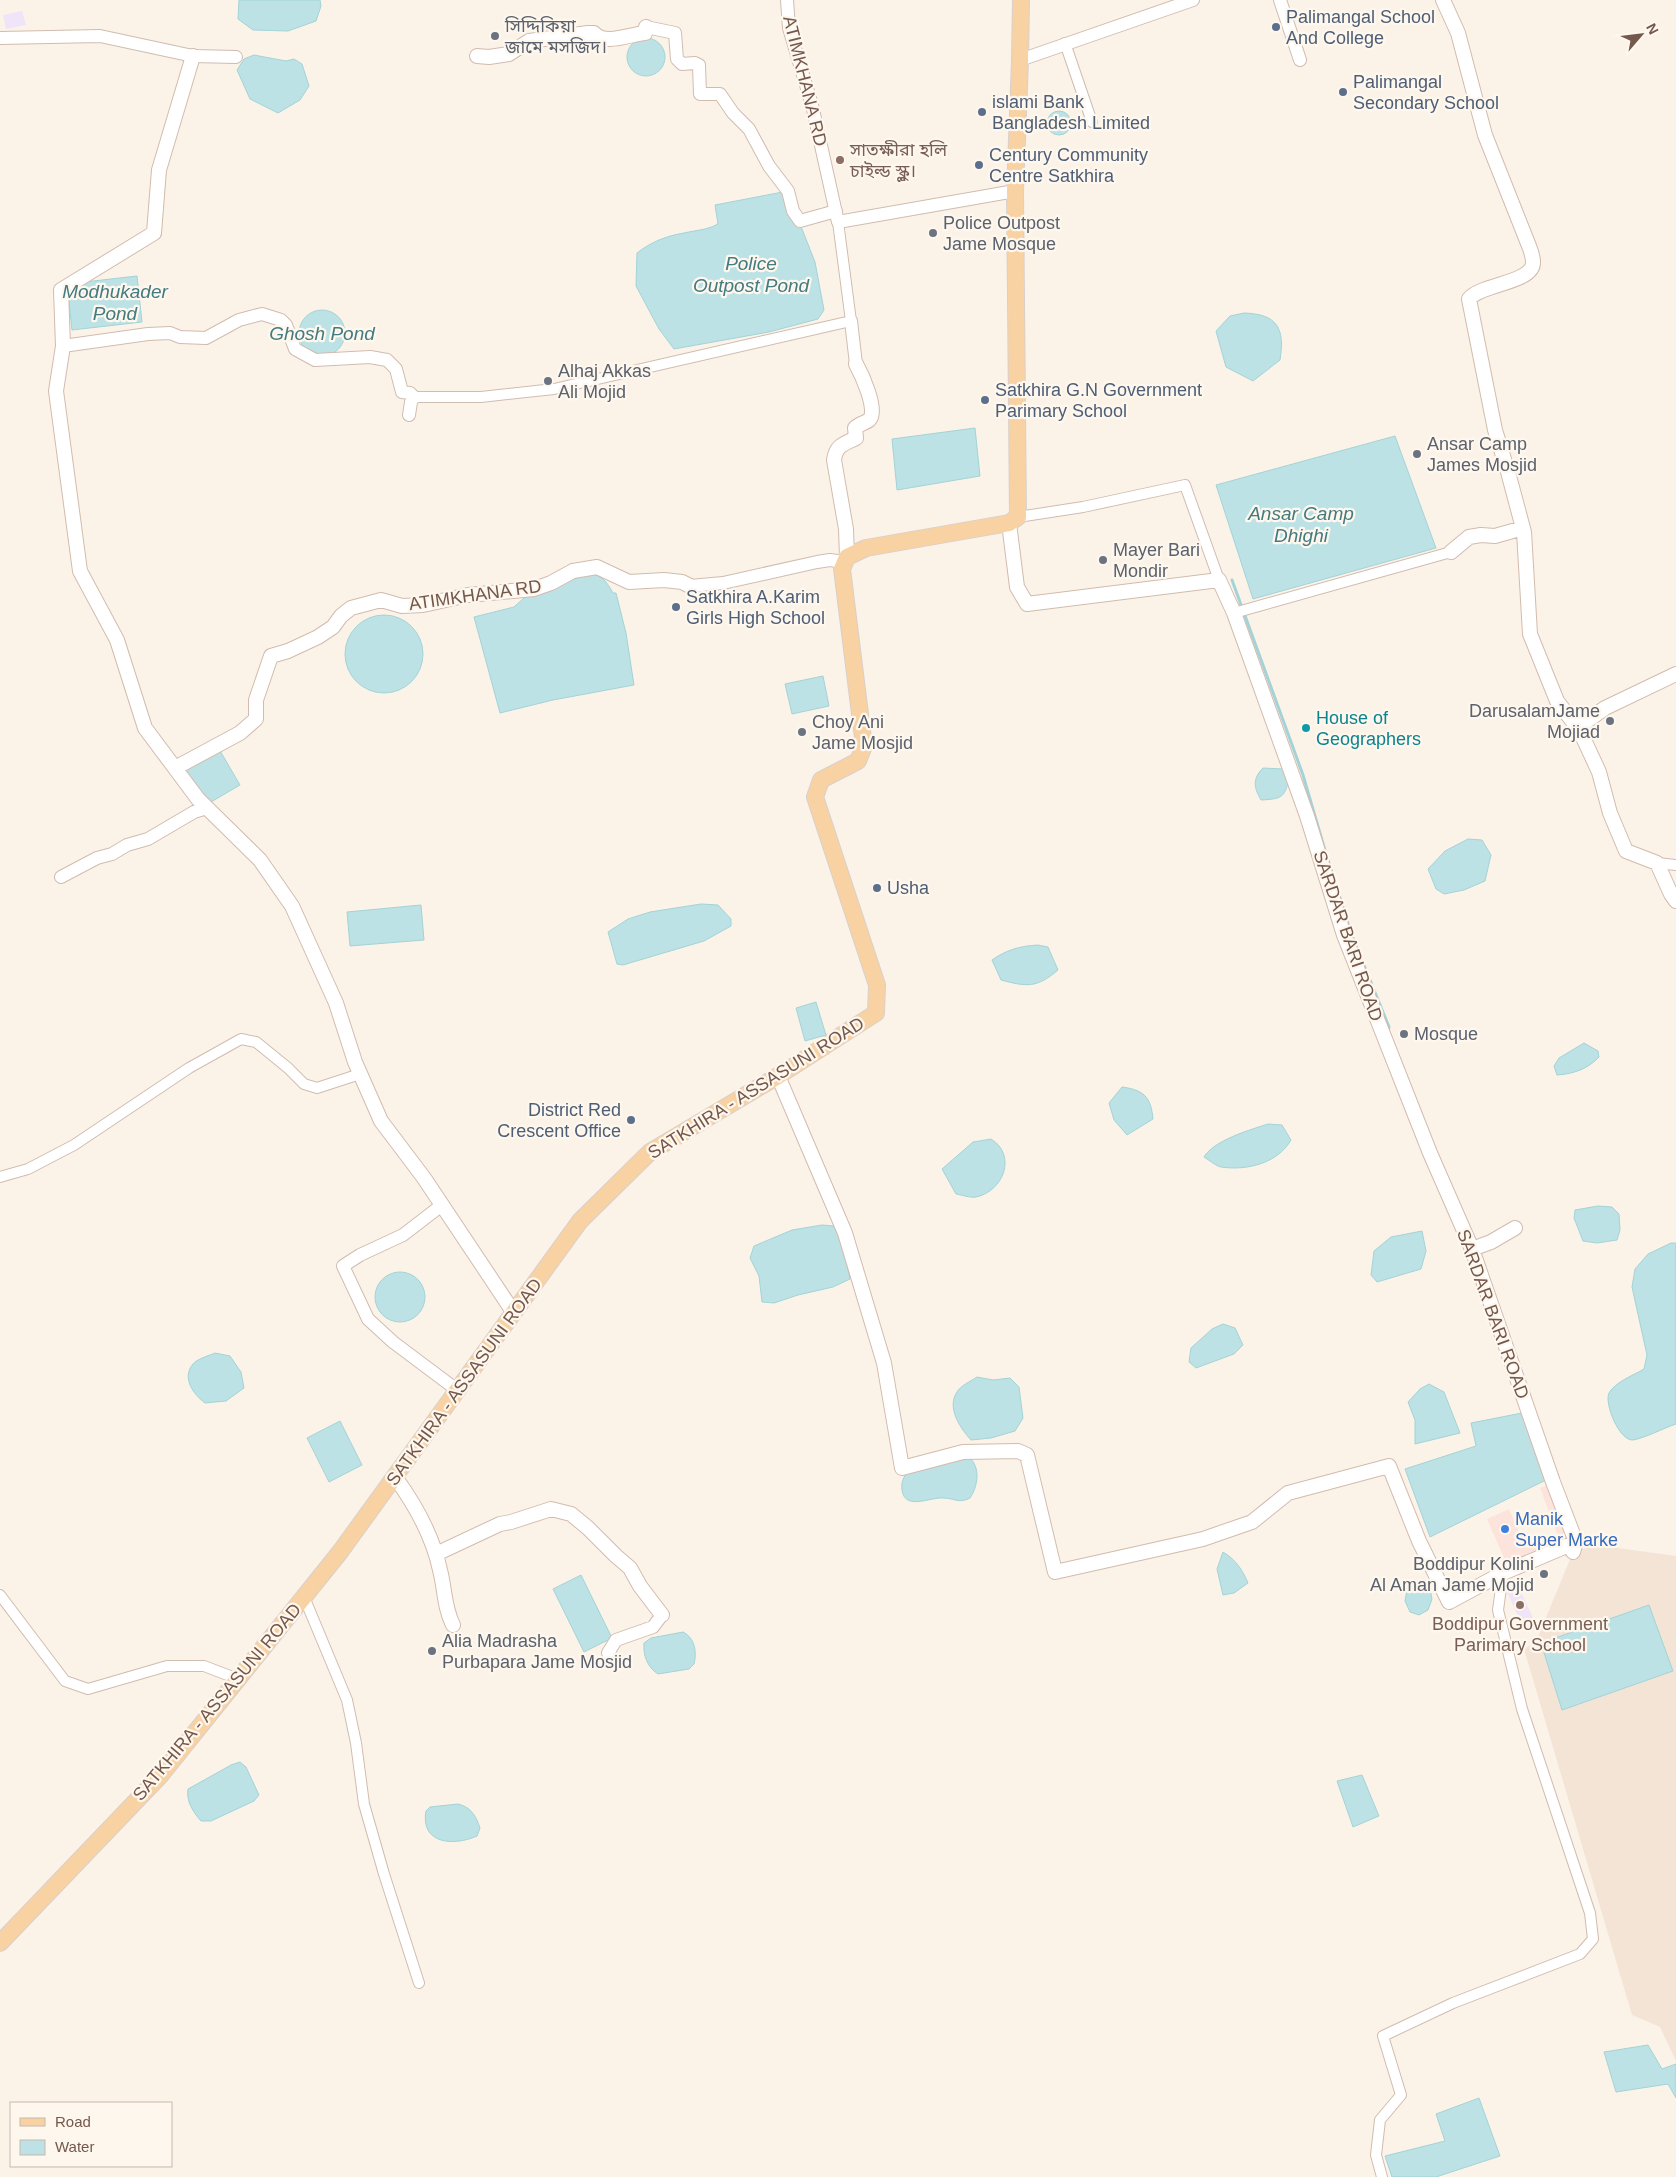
<svg xmlns="http://www.w3.org/2000/svg" width="1676" height="2177" viewBox="0 0 1676 2177" font-family="Arial,'Noto Sans Bengali',sans-serif">
	<style>
		.residential { fill: #f3e4d6 }
		.commercial { fill: #fce3dc }
		.education { fill: #f0e4f8 }
		.water { fill: #bce2e5; stroke: #a3d3d7 }
		.lines { fill: none; stroke-linecap: round; stroke-linejoin: round }
		.stream { stroke: #a3d3d7; stroke-width: 3 }
		.minor-casing { stroke: #d0bcb0; stroke-width: 12 }
		.tertiary-casing { stroke: #d0bcb0; stroke-width: 14 }
		.secondary-casing { stroke: #d2bbae; stroke-width: 16 }
		.primary-casing { stroke: #d8d0cd; stroke-width: 18 }
		.minor { stroke: #fff; stroke-width: 10 }
		.tertiary { stroke: #fff; stroke-width: 12 }
		.secondary { stroke: #fff; stroke-width: 14 }
		.primary { stroke: #f8d2a3; stroke-width: 16 }
		.service-dot { fill: #5c6f8a; stroke: #fef7ee; stroke-width: 2 }
		.worship-dot { fill: #6b7280; stroke: #fef7ee; stroke-width: 2 }
		.education-dot { fill: #8d6e63; stroke: #fef7ee; stroke-width: 2 }
		.culture-dot { fill: #0f9aa8; stroke: #fef7ee; stroke-width: 2 }
		.shop-dot { fill: #3f7fe0; stroke: #fef7ee; stroke-width: 2 }
		.labels { text-anchor: middle; dominant-baseline: central; stroke-width: 4.5; stroke-linejoin: round; paint-order: stroke }
		.service-label { font-size: 18px; fill: #4e5e75; stroke: #fef7ee; text-anchor: start }
		.worship-label { font-size: 18px; fill: #5b616d; stroke: #fef7ee; text-anchor: start }
		.street-label { font-size: 18px; fill: #75584c; stroke: #fef7ee }
		.education-label { font-size: 18px; fill: #785e54; stroke: #fef7ee; text-anchor: start }
		.culture-label { font-size: 18px; fill: #0d838f; stroke: #fef7ee; text-anchor: start }
		.shop-label { font-size: 18px; fill: #366cbe; stroke: #fef7ee; text-anchor: start }
		.water-label { font-size: 19px; font-style: italic; fill: #437b81; stroke: #fef7ee }
	</style>
	<rect width="100%" height="100%" fill="#fcf3e8"/>
	<!-- residential -->
	<path class="residential" d="M 1596,1545 L 1676,1556 L 1676,2061 L 1660,2027 L 1632,2015 L 1524,1649 L 1536,1642 L 1573,1552 Z"/>
	<!-- commercial -->
	<path class="commercial" d="M 1551,1484 L 1570,1537 L 1560,1541 L 1540,1488 Z
		M 1509,1509 L 1526,1548 L 1549,1539 L 1553,1547 L 1508,1567 L 1487,1519 Z"/>
	<!-- education -->
	<path class="education" d="M 22,11 L 26,25 L 6,29 L 3,15 Z
		M 1519,1587 L 1533,1618 L 1521,1623 L 1507,1592 Z"/>
	<!-- water -->
	<path class="water" d="M 239,0 L 320,0 L 321,6 L 316,21 L 288,31 L 253,30 L 238,19 Z
		M627 57a19 19 0 1 1 38 0a19 19 0 1 1-38 0Z
		M 254,55 L 286,61 L 294,59 L 302,64 L 309,86 L 300,100 L 278,113 L 250,99 L 237,70 L 244,59 Z
		M1047 123a12 12 0 1 1 24 0a12 12 0 1 1-24 0Z
		M 788,191 L 793,216 L 802,229 L 815,262 L 824,310 L 818,319 L 769,332 L 674,349 L 659,329 L 636,286 L 637,253 C 651,242 666,236 684,233 C 697,230 707,230 718,224 L 715,205 Z
		M 137,276 L 142,322 L 72,330 L 67,284 Z
		M299 333a23 23 0 1 1 46 0a23 23 0 1 1-46 0Z
		M 1244,313 C 1278,314 1285,329 1280,360 L 1253,381 L 1226,367 L 1216,331 L 1230,316 Z
		M 975,428 L 980,476 L 897,490 L 892,439 Z
		M 1395,436 L 1436,548 L 1253,599 L 1216,485 Z
		M 589,573 C 602,575 607,582 613,593 L 616,593 L 626,633 L 634,685 L 553,700 L 500,713 L 474,617 L 514,607 L 525,597 Z
		M345 654a39 39 0 1 1 78 0a39 39 0 1 1-78 0Z
		M 823,676 L 829,706 L 792,714 L 785,684 Z
		M 219,749 L 240,785 L 211,802 L 201,795 L 185,769 Z
		M 1263,768 L 1283,769 L 1289,778 C 1285,798 1281,799 1261,800 C 1254,788 1252,779 1263,768 Z
		M 1468,839 L 1482,840 L 1491,855 L 1485,881 L 1464,890 L 1444,894 L 1436,889 L 1428,869 L 1445,851 Z
		M 701,904 L 718,905 L 731,919 L 731,926 L 704,941 L 623,965 L 617,964 L 608,932 L 628,919 L 650,912 Z
		M 421,905 L 424,940 L 350,946 L 347,912 Z
		M 1038,945 L 1048,947 L 1058,970 C 1037,988 1027,987 1001,980 L 992,960 C 1006,950 1020,946 1038,945 Z
		M 816,1002 L 826,1035 L 805,1041 L 796,1008 Z
		M 1584,1043 L 1598,1051 L 1599,1057 C 1588,1069 1573,1074 1557,1075 L 1554,1066 L 1559,1058 Z
		M 1122,1087 C 1144,1090 1151,1097 1153,1119 L 1127,1135 L 1114,1120 L 1109,1103 Z
		M 1268,1124 L 1282,1125 L 1291,1140 C 1278,1163 1247,1171 1221,1167 C 1216,1166 1209,1160 1204,1157 C 1213,1141 1249,1130 1268,1124 Z
		M 991,1139 C 1017,1155 1004,1191 976,1197 C 970,1198 962,1195 956,1194 L 942,1169 L 973,1142 Z
		M 1598,1206 L 1612,1207 L 1619,1214 L 1620,1230 L 1617,1240 L 1597,1243 L 1583,1241 L 1574,1218 L 1575,1210 Z
		M 822,1225 L 834,1226 L 843,1245 L 850,1279 L 833,1287 L 798,1295 L 774,1303 L 762,1302 L 759,1276 L 750,1258 L 754,1246 L 792,1230 Z
		M 1422,1231 L 1426,1251 L 1421,1269 L 1377,1282 L 1371,1275 L 1374,1251 L 1391,1237 Z
		M 1671,1243 L 1676,1243 L 1676,1424 C 1664,1428 1645,1438 1633,1440 C 1619,1441 1604,1403 1609,1393 C 1615,1382 1634,1375 1644,1369 L 1647,1355 L 1632,1287 L 1635,1269 L 1648,1254 Z
		M375 1297a25 25 0 1 1 50 0a25 25 0 1 1-50 0Z
		M 1223,1324 L 1235,1328 L 1243,1345 L 1234,1354 L 1196,1368 L 1189,1362 L 1191,1348 L 1212,1329 Z
		M 215,1353 L 230,1356 L 241,1372 L 244,1388 L 226,1401 L 205,1403 C 194,1395 181,1378 193,1364 C 197,1359 208,1356 215,1353 Z
		M 977,1377 L 993,1380 L 1010,1378 L 1019,1387 L 1023,1418 L 1015,1431 L 991,1438 L 971,1440 C 961,1429 946,1408 957,1392 C 960,1386 971,1381 977,1377 Z
		M 1429,1384 L 1444,1392 L 1460,1433 L 1415,1444 L 1415,1420 L 1408,1402 L 1420,1389 Z
		M 1522,1413 L 1546,1480 L 1430,1537 L 1405,1469 L 1476,1446 L 1471,1423 Z
		M 340,1421 L 362,1465 L 329,1482 L 307,1438 Z
		M 969,1457 C 981,1468 978,1486 970,1498 C 959,1504 954,1498 943,1498 C 930,1497 905,1511 902,1490 C 901,1483 903,1477 908,1472 Z
		M 1223,1552 C 1236,1560 1242,1569 1248,1583 L 1234,1593 L 1223,1595 L 1217,1569 Z
		M 581,1575 L 612,1638 L 584,1652 L 553,1589 Z
		M 1417,1584 L 1429,1584 L 1432,1599 L 1428,1610 L 1419,1615 L 1410,1612 L 1405,1601 L 1407,1590 Z
		M 1649,1605 L 1673,1671 L 1562,1710 L 1541,1643 Z
		M 683,1632 C 695,1638 697,1652 694,1664 L 689,1669 L 658,1674 C 647,1667 643,1655 644,1643 L 651,1638 Z
		M 240,1762 L 246,1767 L 259,1795 L 254,1801 L 211,1821 L 201,1821 C 193,1812 186,1801 188,1789 L 231,1765 Z
		M 1362,1775 L 1379,1816 L 1353,1827 L 1337,1781 Z
		M 458,1804 C 471,1807 476,1816 480,1828 L 477,1836 C 455,1846 420,1845 426,1811 L 430,1807 Z
		M 1648,2045 L 1662,2069 L 1676,2064 L 1676,2098 L 1668,2084 L 1616,2092 L 1604,2052 Z
		M 1479,2098 L 1500,2156 L 1436,2177 L 1392,2177 L 1385,2156 L 1445,2141 L 1436,2114 Z"/>
	<g class="lines">
		<!-- stream -->
		<path class="stream" d="M 1232,580 L 1303,775 L 1326,854
			M 1328,860 L 1351,933 L 1389,1027 L 1388,1032"/>
		<defs>
			<path id="minor" d="M 1065,43 L 1092,122
				M 414,397 L 481,397 L 554,389 L 851,321 L 838,222
				M 1018,517 L 1083,507 L 1185,485 L 1219,580
				M 1234,613 L 1451,552
				M 1657,863 L 1676,865
				M 0,1177 L 28,1169 L 74,1145 L 189,1068 L 241,1039 L 256,1042 L 288,1068 L 304,1084 L 317,1088 L 360,1074
				M 0,1595 L 65,1681 L 88,1689 L 167,1666 L 204,1666 L 238,1679
				M 304,1597 L 347,1700 L 356,1743 L 364,1804 L 384,1874 L 419,1983
				M 1382,2177 L 1376,2155 L 1380,2120 L 1401,2095 L 1383,2036 L 1453,2003 L 1580,1954 L 1593,1939 L 1590,1913 L 1522,1709 L 1498,1610 L 1503,1573"/>
			<path id="tertiary" d="M 787,0 L 789,28 L 812,105 L 838,222 L 1015,191
				M 1280,0 L 1300,60
				M 646,27 L 675,33 L 677,59 L 682,64 L 695,63 L 699,65 L 700,94 L 720,94 L 733,113 L 749,129 L 769,166 L 788,191 L 793,211 L 800,221 L 836,211
				M 0,38 L 100,36 L 193,56 L 236,57
				M 1020,60 L 1193,0
				M 851,321 L 856,364
				M 63,346 L 148,334 L 170,333 L 180,337 L 206,338 L 239,320 L 262,314 L 281,320 L 286,325 L 295,349 L 315,360 L 370,357 L 387,360 L 396,369 L 402,392 L 410,393 L 414,397 L 411,402 L 409,415
				M 690,586 L 723,583 L 817,562 L 830,560 L 845,562
				M 61,877 L 97,858 L 112,854 L 127,845 L 148,839 L 194,812 L 207,808
				M 442,1205 L 403,1235 L 360,1255 L 343,1266 L 368,1319 L 393,1342 L 457,1390
				M 608,1653 L 616,1640 L 653,1627 L 662,1615"/>
			<path id="secondary" d="M 1443,0 L 1458,33 L 1485,135 L 1529,246 C 1531,251 1533,257 1533,262 C 1534,283 1480,284 1469,299 L 1495,430 L 1508,472 L 1524,532 L 1530,634 L 1557,701 L 1580,731 L 1599,772 L 1610,813 L 1626,851 L 1657,863 L 1671,894 L 1676,901
				M 193,56 L 159,170 L 154,233 L 61,290 L 63,346 L 56,391 L 80,571 L 117,640 L 145,728 L 198,799 L 260,860 L 292,906 L 336,1003 L 355,1062 L 381,1121 L 424,1178 L 514,1313
				M 477,56 L 489,57 L 509,54 L 529,41 L 588,33 L 594,33 C 604,46 631,34 645,33 L 646,27
				M 1009,523 L 1017,587 L 1027,604 L 1219,580 L 1234,613 L 1307,816 L 1344,935 L 1430,1153 L 1472,1249 L 1553,1482 L 1576,1542 L 1573,1552
				M 1451,552 L 1469,537 L 1481,535 L 1495,536 L 1523,528
				M 847,557 L 846,529 L 834,460 C 836,445 844,444 856,438 L 855,428 C 859,424 865,423 869,420 C 879,411 861,373 856,364
				M 1577,728 L 1605,708 L 1676,674
				M 175,768 L 240,733 L 256,719 L 256,700 L 271,656 L 288,651 L 318,637 L 333,627 L 341,616 L 351,608 L 381,600 L 402,606 L 423,605 L 468,595 L 534,589 L 551,583 L 573,571 L 597,567 L 629,582 L 664,580 L 682,582 L 690,586
				M 778,1076 L 845,1233 L 884,1363 L 902,1468 L 963,1452 L 1018,1451 L 1027,1455 L 1055,1572 L 1203,1539 L 1252,1522 L 1288,1493 L 1389,1466 L 1419,1541 L 1449,1602 L 1503,1573 L 1576,1542
				M 1472,1249 L 1491,1242 L 1515,1228
				M 395,1477 C 414,1503 433,1537 440,1570 C 445,1589 444,1607 453,1625
				M 436,1554 L 500,1524 L 511,1522 L 551,1509 L 571,1514 L 588,1528 L 616,1556 L 630,1568 L 640,1586 L 662,1615"/>
			<path id="primary" d="M 0,1943 L 160,1776 L 340,1552 L 580,1221 L 650,1152 L 778,1076 L 876,1013 L 877,985 L 815,797 L 821,780 L 858,761 L 864,746 L 842,569 L 847,557 L 866,548 L 1009,523 L 1018,517 L 1015,191 L 1020,60 L 1021,0"/>
		</defs>
		<!-- minor casing -->
		<use href="#minor" class="minor-casing"/>
		<!-- tertiary casing -->
		<use href="#tertiary" class="tertiary-casing"/>
		<!-- secondary casing -->
		<use href="#secondary" class="secondary-casing"/>
		<!-- primary casing -->
		<use href="#primary" class="primary-casing"/>
		<!-- minor -->
		<use href="#minor" class="minor"/>
		<!-- tertiary -->
		<use href="#tertiary" class="tertiary"/>
		<!-- secondary -->
		<use href="#secondary" class="secondary"/>
		<!-- primary -->
		<use href="#primary" class="primary"/>
	</g>
	<!-- markers -->
	<g class="service-dot">
		<circle cx="1276" cy="27" r="5"/>
		<circle cx="1343" cy="92" r="5"/>
		<circle cx="982" cy="112" r="5"/>
		<circle cx="979" cy="165" r="5"/>
		<circle cx="985" cy="400" r="5"/>
		<circle cx="676" cy="607" r="5"/>
		<circle cx="877" cy="888" r="5"/>
		<circle cx="631" cy="1120" r="5"/>
	</g>
	<g class="worship-dot">
		<circle cx="495" cy="36" r="5"/>
		<circle cx="933" cy="233" r="5"/>
		<circle cx="548" cy="381" r="5"/>
		<circle cx="1417" cy="454" r="5"/>
		<circle cx="1103" cy="560" r="5"/>
		<circle cx="1610" cy="721" r="5"/>
		<circle cx="802" cy="732" r="5"/>
		<circle cx="1404" cy="1034" r="5"/>
		<circle cx="1544" cy="1574" r="5"/>
		<circle cx="432" cy="1651" r="5"/>
	</g>
	<g class="education-dot">
		<circle cx="840" cy="160" r="5"/>
		<circle cx="1520" cy="1605" r="5"/>
	</g>
	<circle class="culture-dot" cx="1306" cy="728" r="5"/>
	<circle class="shop-dot" cx="1505" cy="1529" r="5"/>
	<g class="labels">
		<!-- service labels -->
		<g class="service-label">
			<text x="1286" y="17">Palimangal School<tspan x="1286" dy="21">And College</tspan></text>
			<text x="1353" y="82">Palimangal<tspan x="1353" dy="21">Secondary School</tspan></text>
			<text x="992" y="102">islami Bank<tspan x="992" dy="21">Bangladesh Limited</tspan></text>
			<text x="989" y="155">Century Community<tspan x="989" dy="21">Centre Satkhira</tspan></text>
			<text x="995" y="390">Satkhira G.N Government<tspan x="995" dy="21">Parimary School</tspan></text>
			<text x="686" y="597">Satkhira A.Karim<tspan x="686" dy="21">Girls High School</tspan></text>
			<text x="887" y="888">Usha</text>
			<text x="621" y="1110" text-anchor="end">District Red<tspan x="621" dy="21">Crescent Office</tspan></text>
		</g>
		<!-- worship labels -->
		<g class="worship-label">
			<text x="505" y="26">সিদ্দিকিয়া<tspan x="505" dy="21">জামে মসজিদ।</tspan></text>
			<text x="943" y="223">Police Outpost<tspan x="943" dy="21">Jame Mosque</tspan></text>
			<text x="558" y="371">Alhaj Akkas<tspan x="558" dy="21">Ali Mojid</tspan></text>
			<text x="1427" y="444">Ansar Camp<tspan x="1427" dy="21">James Mosjid</tspan></text>
			<text x="1113" y="550">Mayer Bari<tspan x="1113" dy="21">Mondir</tspan></text>
			<text x="1600" y="711" text-anchor="end">DarusalamJame<tspan x="1600" dy="21">Mojiad</tspan></text>
			<text x="812" y="722">Choy Ani<tspan x="812" dy="21">Jame Mosjid</tspan></text>
			<text x="1414" y="1034">Mosque</text>
			<text x="1534" y="1564" text-anchor="end">Boddipur Kolini<tspan x="1534" dy="21">Al Aman Jame Mojid</tspan></text>
			<text x="442" y="1641">Alia Madrasha<tspan x="442" dy="21">Purbapara Jame Mosjid</tspan></text>
		</g>
		<!-- street labels -->
		<g class="street-label">
			<text transform="translate(805 81) rotate(76)">ATIMKHANA RD</text>
			<text transform="translate(475 595) rotate(-8)">ATIMKHANA RD</text>
			<text transform="translate(1348 936) rotate(71)">SARDAR BARI ROAD</text>
			<text transform="translate(756 1088) rotate(-32)">SATKHIRA - ASSASUNI ROAD</text>
			<text transform="translate(1493 1314) rotate(70)">SARDAR BARI ROAD</text>
			<text transform="translate(464 1382) rotate(-54)">SATKHIRA - ASSASUNI ROAD</text>
			<text transform="translate(217 1702) rotate(-50)">SATKHIRA - ASSASUNI ROAD</text>
		</g>
		<!-- education labels -->
		<g class="education-label">
			<text x="850" y="150">সাতক্ষীরা হলি<tspan x="850" dy="21">চাইল্ড স্কুল।</tspan></text>
			<text x="1520" y="1624" text-anchor="middle">Boddipur Government<tspan x="1520" dy="21">Parimary School</tspan></text>
		</g>
		<!-- culture labels -->
		<g class="culture-label">
			<text x="1316" y="718">House of<tspan x="1316" dy="21">Geographers</tspan></text>
		</g>
		<!-- shop labels -->
		<g class="shop-label">
			<text x="1515" y="1519">Manik<tspan x="1515" dy="21">Super Marke</tspan></text>
		</g>
		<!-- water labels -->
		<g class="water-label">
			<text x="751" y="263">Police<tspan x="751" dy="22">Outpost Pond</tspan></text>
			<text x="115" y="291">Modhukader<tspan x="115" dy="22">Pond</tspan></text>
			<text x="322" y="333">Ghosh Pond</text>
			<text x="1301" y="513">Ansar Camp<tspan x="1301" dy="22">Dhighi</tspan></text>
		</g>
	</g>
	<!-- legend -->
	<rect x="10" y="2102" width="162" height="65" fill="#fef7ee" stroke="#c7b7ad"/>
	<rect x="20" y="2118" width="25" height="8" fill="#f8d2a3" stroke="#c7b7ad"/>
	<text x="55" y="2127" font-size="15" fill="#75584c">Road</text>
	<rect x="20" y="2140" width="25" height="15" fill="#bce2e5" stroke="#c7b7ad"/>
	<text x="55" y="2152" font-size="15" fill="#75584c">Water</text>
	<!-- north arrow -->
	<g transform="translate(1641 35) rotate(62)" stroke="#fef7ee" stroke-width="4" paint-order="stroke">
	<path d="M0-4L9 19L0 12L-9 19Z" fill="#75584c"/>
	<text y="-8" font-size="14" font-weight="bold" text-anchor="middle" fill="#75584c">N</text>
	</g>
</svg>
